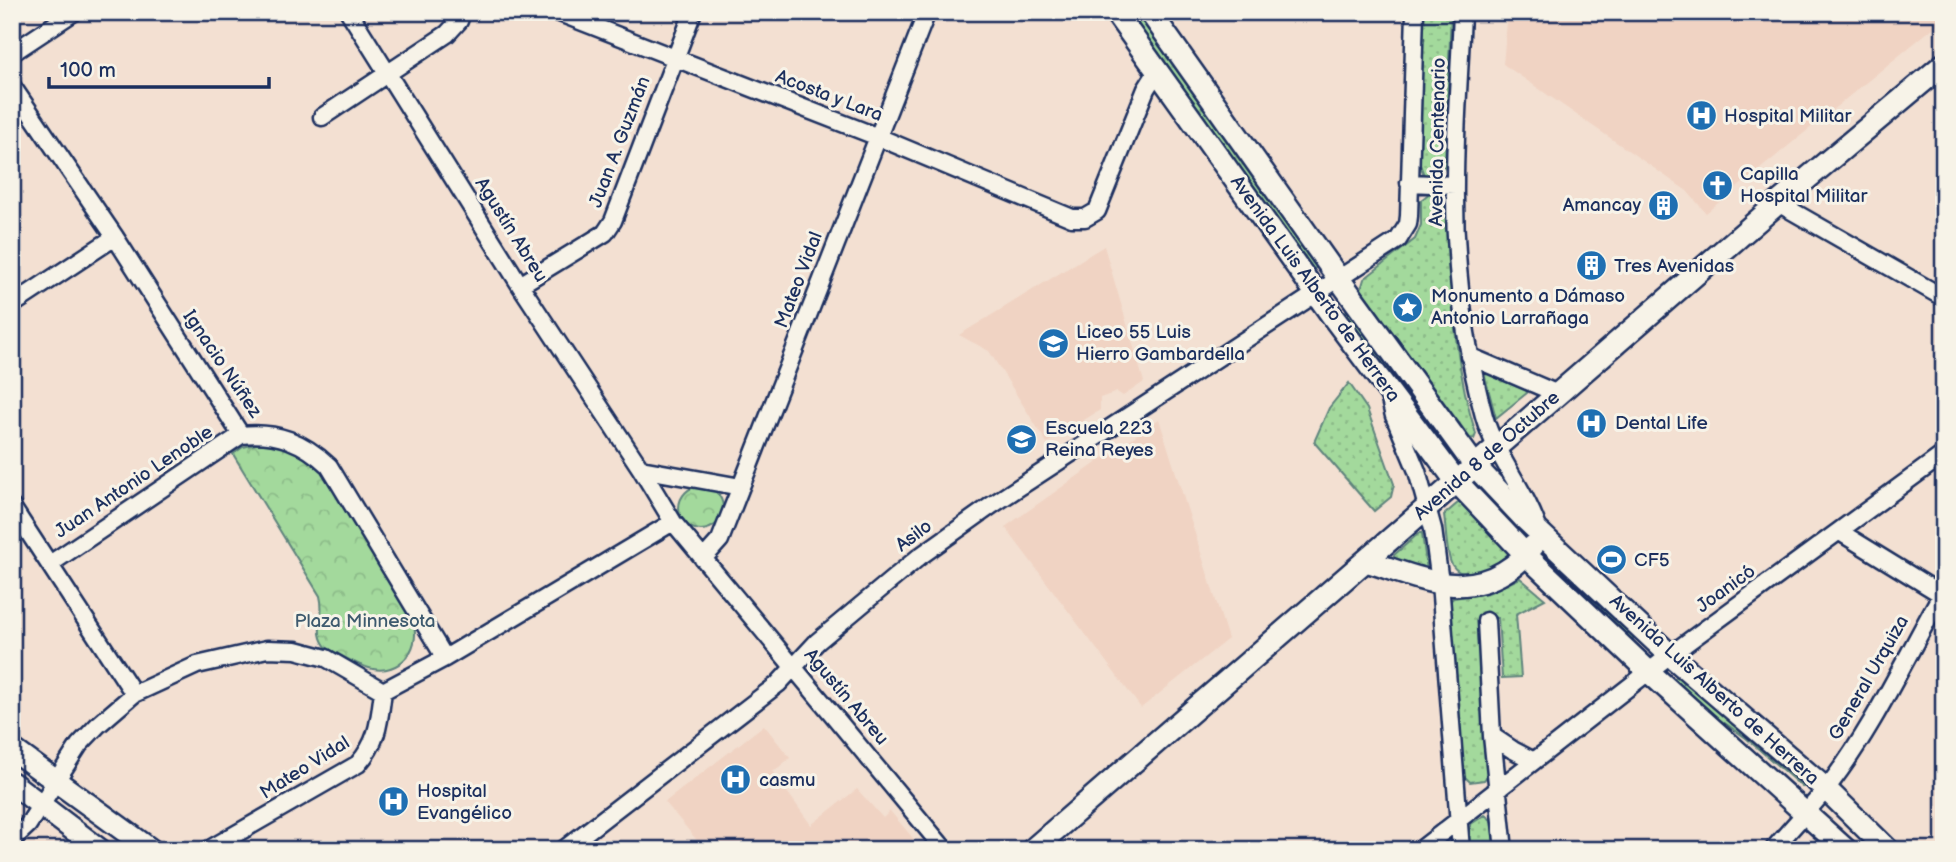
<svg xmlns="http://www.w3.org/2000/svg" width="1956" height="862" viewBox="0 0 1956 862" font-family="'Balsamiq Sans',sans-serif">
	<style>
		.built { fill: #f0d3c3 }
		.grass { fill: url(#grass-dots); stroke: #5f847d; stroke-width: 2 }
		.park { fill: url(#park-crowns); stroke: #5f847d; stroke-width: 2 }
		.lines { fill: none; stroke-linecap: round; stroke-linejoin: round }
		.minor-casing { stroke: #1b2f5e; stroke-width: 21 }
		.major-casing { stroke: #1b2f5e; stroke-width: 26 }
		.minor { stroke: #f7f3e8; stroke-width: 16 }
		.major { stroke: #f7f3e8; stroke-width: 21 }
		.labels { text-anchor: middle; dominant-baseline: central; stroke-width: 6; stroke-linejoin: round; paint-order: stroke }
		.street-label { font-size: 19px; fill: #1b2f5e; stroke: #f7f3e8 }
		.poi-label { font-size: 19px; fill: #1b2f5e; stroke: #f7f3e8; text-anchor: start }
		.park-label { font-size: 19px; fill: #3d5a6e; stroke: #f7f3e8 }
	</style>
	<defs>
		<pattern id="grass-dots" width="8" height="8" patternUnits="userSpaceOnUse" patternTransform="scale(1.75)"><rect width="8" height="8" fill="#a3d99c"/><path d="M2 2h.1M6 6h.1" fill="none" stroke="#8cbb89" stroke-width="1.8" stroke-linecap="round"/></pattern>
		<pattern id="park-crowns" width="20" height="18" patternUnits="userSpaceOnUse" patternTransform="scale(1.75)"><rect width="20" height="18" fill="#a3d99c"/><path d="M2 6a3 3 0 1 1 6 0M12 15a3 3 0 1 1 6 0" fill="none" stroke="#8cbb89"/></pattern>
	</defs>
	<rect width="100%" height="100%" fill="#f3e0d2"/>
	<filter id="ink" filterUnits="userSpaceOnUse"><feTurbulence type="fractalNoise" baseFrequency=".0143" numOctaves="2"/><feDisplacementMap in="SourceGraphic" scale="14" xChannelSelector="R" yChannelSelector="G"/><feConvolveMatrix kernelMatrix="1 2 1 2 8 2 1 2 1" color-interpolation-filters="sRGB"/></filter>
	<g filter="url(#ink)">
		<!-- built -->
		<path class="built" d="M 1508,12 L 1944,12 L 1944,19 L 1706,213 L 1687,191 L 1503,64 Z
			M 1104,246 L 1144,382 L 1123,396 L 1117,392 L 1100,398 L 1100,410 L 1047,443 L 989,351 L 959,335 Z
			M 1159,419 L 1228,639 L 1141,708 L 1005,527 Z
			M 764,725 L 790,758 L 773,772 L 811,825 L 857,789 L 883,818 L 890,811 L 923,850 L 705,850 L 665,802 Z"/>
		<!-- grass -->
		<path class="grass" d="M 1125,12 L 1137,12 L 1318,266 L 1310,272 Z
			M 1422,12 L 1451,12 L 1445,163 C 1443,174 1434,178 1424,175 L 1418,159 Z
			M 1431,192 L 1440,195 L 1445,206 C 1452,283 1452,360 1476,434 L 1474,439 L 1470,438 L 1361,289 L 1364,279 L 1415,239 L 1421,225 L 1421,200 Z
			M 1346,311 L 1349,311 L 1450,444 L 1443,449 L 1342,314 Z
			M 1486,373 L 1526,390 L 1527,393 L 1496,418 L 1485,377 Z
			M 1349,383 L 1367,409 L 1394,484 L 1391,497 L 1374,511 L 1314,442 L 1329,408 Z
			M 1459,502 L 1463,502 L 1510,552 C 1499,564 1466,586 1452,565 C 1446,555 1446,527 1444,515 Z
			M 1419,533 L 1422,533 L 1427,570 L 1393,559 L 1394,555 Z
			M 1545,552 L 1633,634 L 1633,639 L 1628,640 L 1543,555 Z
			M 1520,578 L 1545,599 L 1516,614 L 1521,677 L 1502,678 L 1498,618 L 1477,619 L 1490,772 L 1484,780 L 1470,782 L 1463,775 L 1450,602 L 1453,598 L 1488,593 Z
			M 1678,676 C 1720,715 1767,749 1811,787 L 1802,787 L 1746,738 L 1702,707 L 1671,680 Z
			M 1485,815 L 1491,820 L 1495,850 L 1469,850 L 1468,837 L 1471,824 Z"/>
		<!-- park -->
		<path class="park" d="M 265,442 L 275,443 L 302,455 L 326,475 L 414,625 C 420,650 399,674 373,669 C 357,666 341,655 327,648 C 312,631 326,618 320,596 L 233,454 L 243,447 Z
			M679 508a22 22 0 1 1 44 0a22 22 0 1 1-44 0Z"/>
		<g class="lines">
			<defs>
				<path id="minor" d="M 349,12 L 520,285 L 641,469 L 741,487
					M 557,12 L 878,137 L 1072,218 L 1085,218 L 1097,211 L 1146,89 L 1158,70
					M 1462,12 C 1460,69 1455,126 1455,183 C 1454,260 1464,342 1484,416 C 1496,458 1526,490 1539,531
					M 12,53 L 74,12
					M 12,86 L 115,237 L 241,435
					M 322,117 L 447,34 L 459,21 L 462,12
					M 1409,183 L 1455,185
					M 1778,203 L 1944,298
					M 520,285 L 605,233 L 613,221 L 693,12
					M 12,305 L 115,237
					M 1469,356 L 1558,394
					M 1389,396 L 1394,416 L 1417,471 L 1433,529 L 1440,583 L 1461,850
					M 641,469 L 673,522 L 945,850
					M 12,507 L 134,694
					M 1840,532 L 1944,596
					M 703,559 L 720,540 L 927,12
					M 50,564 L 241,435 C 277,431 304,442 329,466 L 445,658
					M 1486,621 L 1492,736 L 1504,850
					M 383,691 L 445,658 L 673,522
					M 1492,736 L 1513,750 L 1534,761
					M 12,840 L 28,825 L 79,745 L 98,725 L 134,694 L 197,665 L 267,649 L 296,650 L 326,658 L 383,691
					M 208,850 L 358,764 C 379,740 379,721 383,691
					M 563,850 L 778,684 L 817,642 L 919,557 L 992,505 L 1398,240 L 1408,224 L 1409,216 L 1415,12
					M 1420,850 L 1670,655 L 1944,454
					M 1773,850 C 1790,829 1809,810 1826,789 C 1874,728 1906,656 1944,590"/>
				<path id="major" d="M 1115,12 L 1333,317 L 1456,481 L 1526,555 L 1649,672 L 1846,850
					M 1150,12 L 1339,279 L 1475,466 L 1524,518 L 1670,655 L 1826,789 L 1888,850
					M 1366,561 C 1413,575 1458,600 1504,572 C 1516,565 1525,557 1533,546
					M 12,749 L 151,850
					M 12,783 L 100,850
					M 1032,850 L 1778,203 L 1944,64"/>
			</defs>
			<!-- minor casing -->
			<use href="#minor" class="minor-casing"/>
			<!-- major casing -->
			<use href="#major" class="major-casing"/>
			<!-- minor -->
			<use href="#minor" class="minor"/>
			<!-- major -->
			<use href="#major" class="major"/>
		</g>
	</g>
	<!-- icons -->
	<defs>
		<symbol id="hospital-disc" viewBox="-11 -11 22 22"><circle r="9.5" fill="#1f6fb2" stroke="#f7f3e8"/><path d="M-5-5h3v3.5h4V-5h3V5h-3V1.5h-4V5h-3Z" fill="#fff"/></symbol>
		<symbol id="church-disc" viewBox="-11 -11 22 22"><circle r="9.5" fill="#1f6fb2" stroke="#f7f3e8"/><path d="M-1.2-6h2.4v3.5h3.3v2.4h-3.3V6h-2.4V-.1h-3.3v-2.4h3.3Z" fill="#fff"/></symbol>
		<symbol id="building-disc" viewBox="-11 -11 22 22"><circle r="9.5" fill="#1f6fb2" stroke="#f7f3e8"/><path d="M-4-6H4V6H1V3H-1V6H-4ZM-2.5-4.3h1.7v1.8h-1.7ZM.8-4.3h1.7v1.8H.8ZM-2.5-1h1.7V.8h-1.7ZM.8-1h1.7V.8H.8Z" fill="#fff"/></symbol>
		<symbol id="sight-disc" viewBox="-11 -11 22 22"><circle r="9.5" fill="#1f6fb2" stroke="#f7f3e8"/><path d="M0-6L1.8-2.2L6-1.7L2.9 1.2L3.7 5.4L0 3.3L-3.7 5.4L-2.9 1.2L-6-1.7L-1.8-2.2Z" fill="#fff"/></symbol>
		<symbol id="school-disc" viewBox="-11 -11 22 22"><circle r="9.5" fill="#1f6fb2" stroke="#f7f3e8"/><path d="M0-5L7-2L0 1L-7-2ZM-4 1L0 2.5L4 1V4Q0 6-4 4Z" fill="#fff"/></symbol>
		<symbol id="stadium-disc" viewBox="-11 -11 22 22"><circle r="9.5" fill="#1f6fb2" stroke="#f7f3e8"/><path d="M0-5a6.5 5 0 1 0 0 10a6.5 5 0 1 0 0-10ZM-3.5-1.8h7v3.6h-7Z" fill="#fff"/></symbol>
	</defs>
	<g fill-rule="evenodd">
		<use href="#hospital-disc" x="1684" y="98" width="35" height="35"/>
		<use href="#church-disc" x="1700" y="168" width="35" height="35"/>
		<use href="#building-disc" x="1646" y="188" width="35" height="35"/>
		<use href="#building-disc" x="1574" y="248" width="35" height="35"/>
		<use href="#sight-disc" x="1390" y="290" width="35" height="35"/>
		<use href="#school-disc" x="1036" y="326" width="35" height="35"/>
		<use href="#hospital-disc" x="1574" y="406" width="35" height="35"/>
		<use href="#school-disc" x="1004" y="422" width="35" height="35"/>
		<use href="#stadium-disc" x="1594" y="542" width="35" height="35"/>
		<use href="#hospital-disc" x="718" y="762" width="35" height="35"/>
		<use href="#hospital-disc" x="376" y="784" width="35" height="35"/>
	</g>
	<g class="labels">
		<!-- street labels -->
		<g class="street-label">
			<text transform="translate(829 96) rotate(21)">Acosta y Lara</text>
			<text transform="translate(620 142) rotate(-69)">Juan A. Guzmán</text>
			<text transform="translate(1438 142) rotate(-89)">Avenida Centenario</text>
			<text transform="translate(511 230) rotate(58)">Agustín Abreu</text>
			<text transform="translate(799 280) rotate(-69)">Mateo Vidal</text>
			<text transform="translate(1315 289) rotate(54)">Avenida Luis Alberto de Herrera</text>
			<text transform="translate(222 364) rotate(56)">Ignacio Núñez</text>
			<text transform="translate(1487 456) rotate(-41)">Avenida 8 de Octubre</text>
			<text transform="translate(134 482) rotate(-34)">Juan Antonio Lenoble</text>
			<text transform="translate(914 536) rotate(-37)">Asilo</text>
			<text transform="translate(1726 589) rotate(-36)">Joanicó</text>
			<text transform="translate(1869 678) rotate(-60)">General Urquiza</text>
			<text transform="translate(1714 690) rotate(42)">Avenida Luis Alberto de Herrera</text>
			<text transform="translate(846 697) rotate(50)">Agustín Abreu</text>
			<text transform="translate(305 768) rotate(-32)">Mateo Vidal</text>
		</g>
		<!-- poi labels -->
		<g class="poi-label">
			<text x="1724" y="116">Hospital Militar</text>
			<text x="1740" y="174">Capilla<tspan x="1740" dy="22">Hospital Militar</tspan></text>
			<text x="1641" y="205" text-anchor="end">Amancay</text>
			<text x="1614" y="266">Tres Avenidas</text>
			<text x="1431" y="296">Monumento a Dámaso<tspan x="1431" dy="22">Antonio Larrañaga</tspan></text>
			<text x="1076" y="332">Liceo 55 Luis<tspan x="1076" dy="22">Hierro Gambardella</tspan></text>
			<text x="1615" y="423">Dental Life</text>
			<text x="1045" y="428">Escuela 223<tspan x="1045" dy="22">Reina Reyes</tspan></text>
			<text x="1634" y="560">CF5</text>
			<text x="759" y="780">casmu</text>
			<text x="417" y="791">Hospital<tspan x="417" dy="22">Evangélico</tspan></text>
		</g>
		<!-- park labels -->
		<g class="park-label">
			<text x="365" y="621">Plaza Minnesota</text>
		</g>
	</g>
	<!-- margin -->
	<rect width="1956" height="862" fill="none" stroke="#f7f3e8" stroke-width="42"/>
	<rect x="21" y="21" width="1914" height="820" fill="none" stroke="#1b2f5e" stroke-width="2.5" filter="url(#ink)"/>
	<!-- scale -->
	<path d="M49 77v10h220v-10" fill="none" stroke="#1b2f5e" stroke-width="3.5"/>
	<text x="60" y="77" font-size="21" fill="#1b2f5e" stroke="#f7f3e8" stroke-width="5" paint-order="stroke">100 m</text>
</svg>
